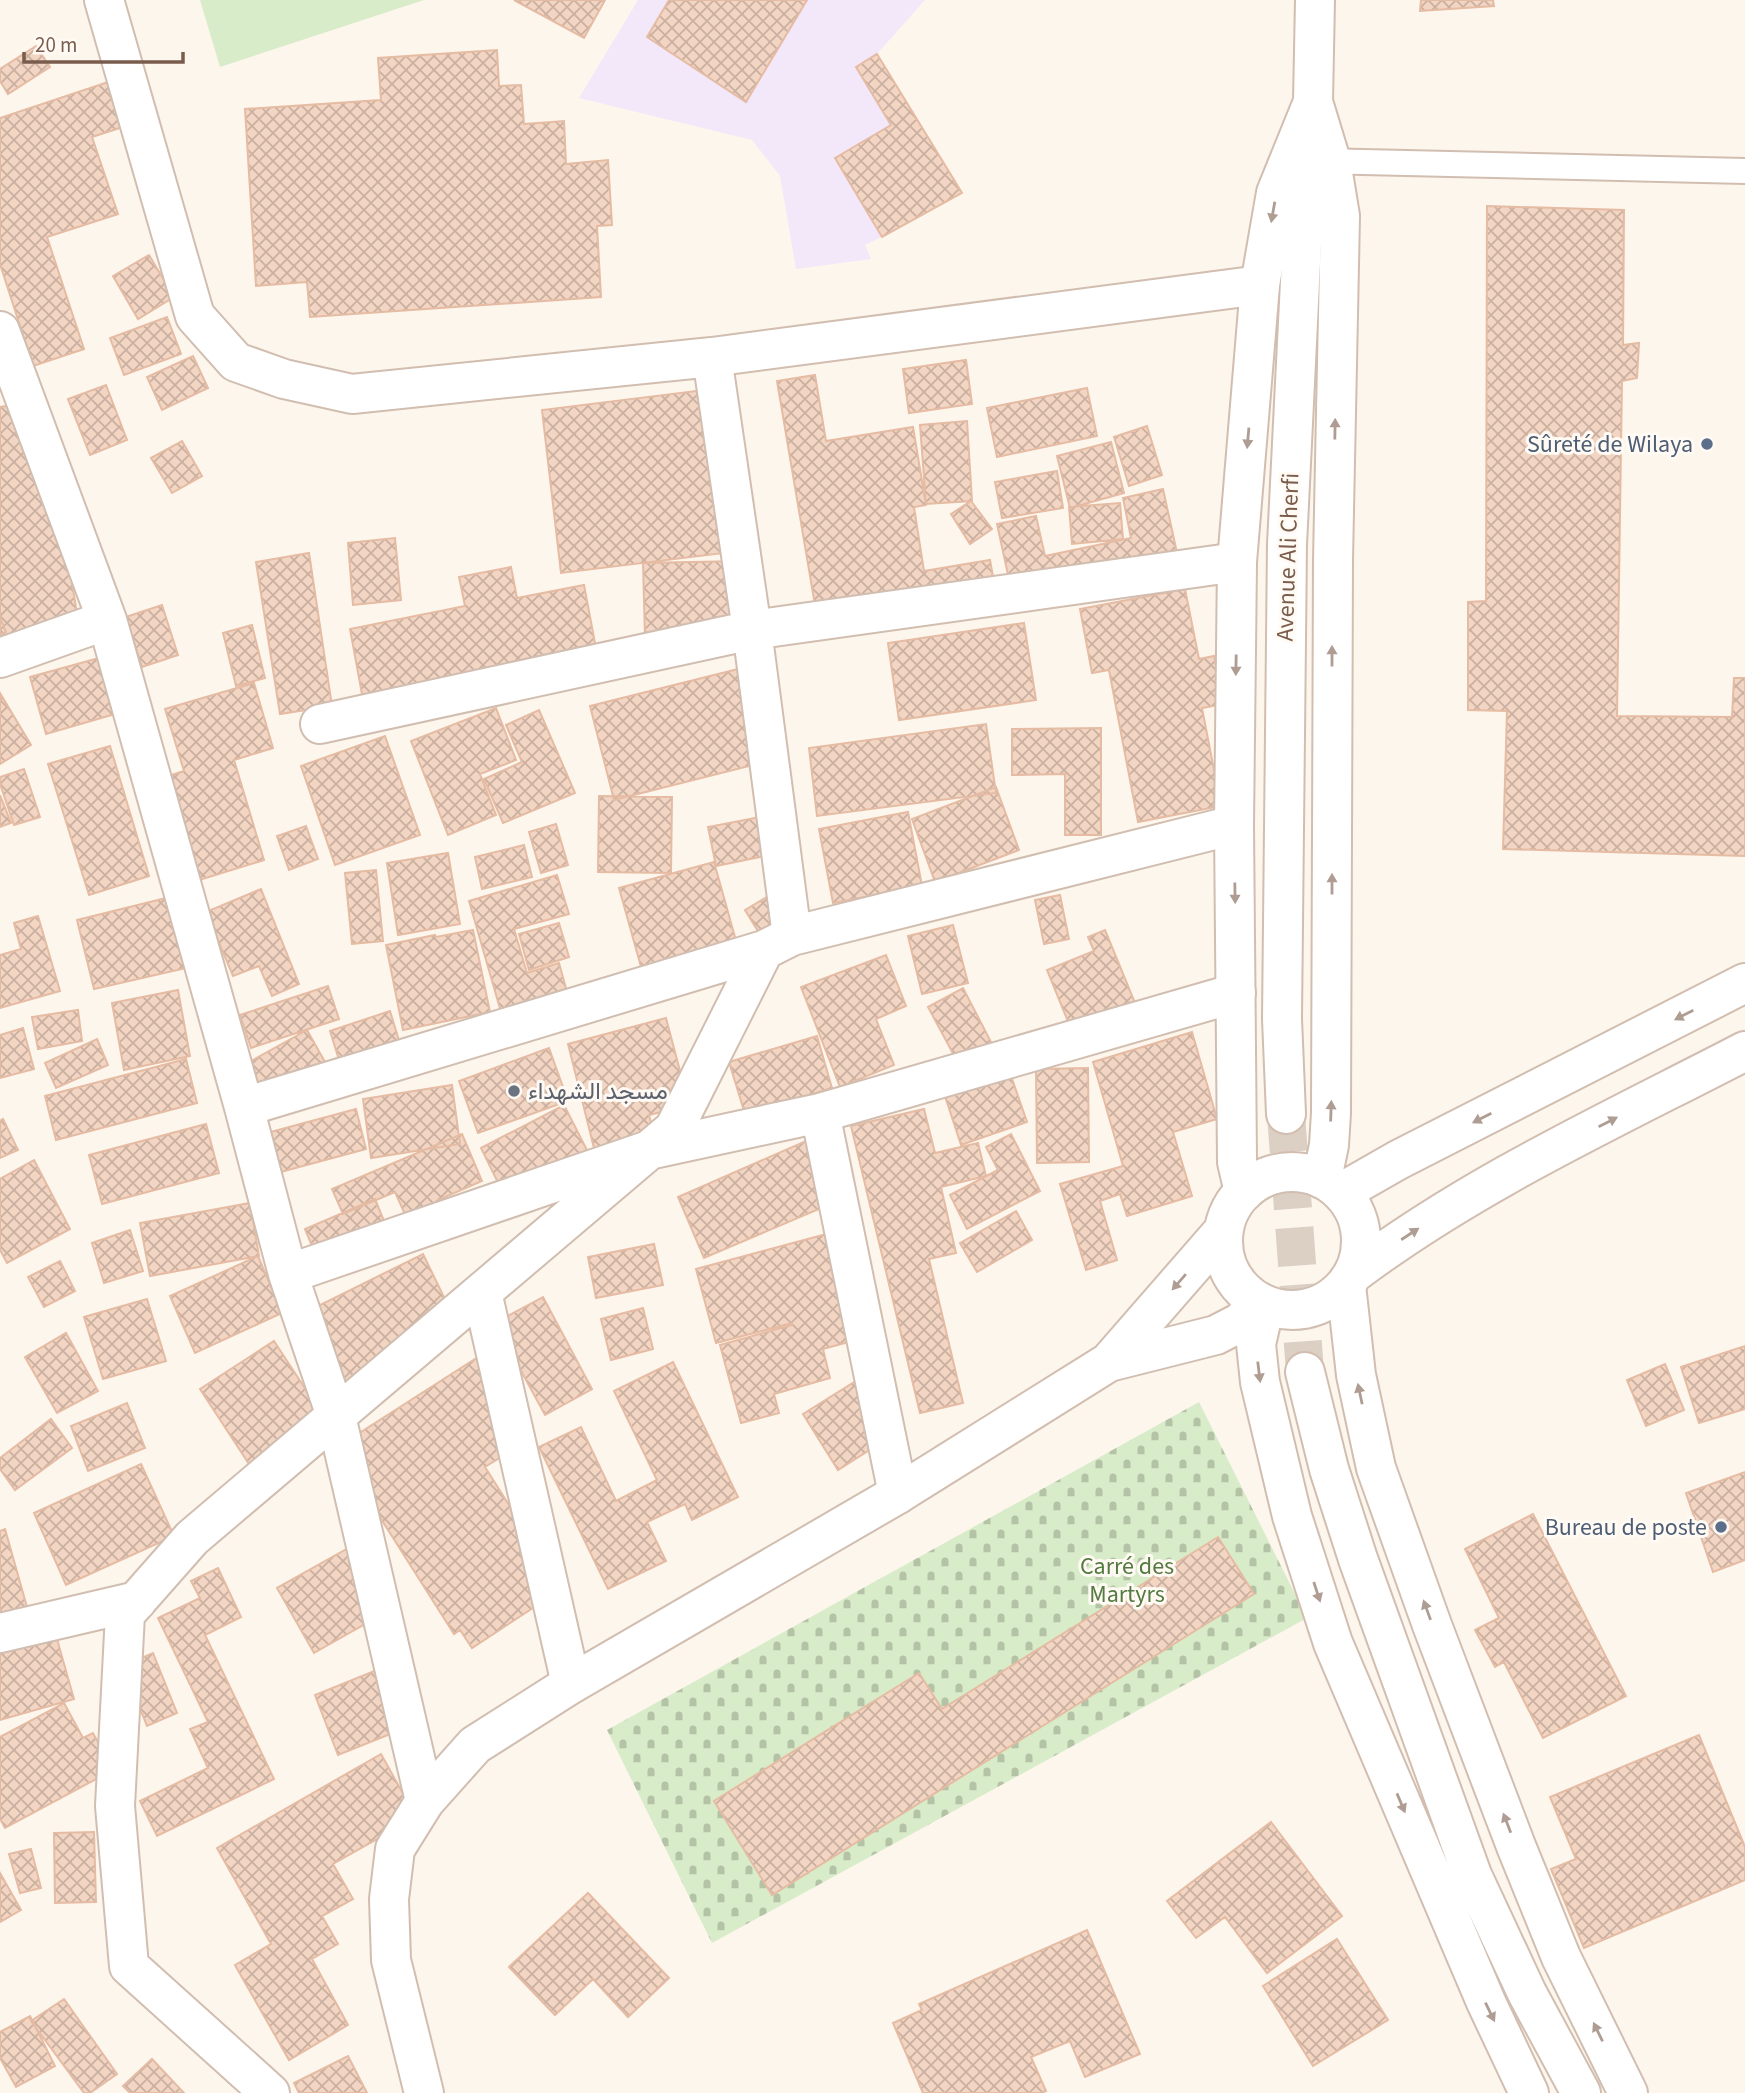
<svg xmlns="http://www.w3.org/2000/svg" width="1745" height="2093" viewBox="0 0 1745 2093" font-family="'Source Sans 3',Vazirmatn,sans-serif">
	<style>
		.education { fill: #f3e8fa }
		.grass { fill: #d8ecc9 }
		.cemetery { fill: url(#cemetery-stones) }
		.building { fill: url(#building-cross-hatch); stroke: #e6bba3; stroke-width: 2 }
		.lines { fill: none; stroke-linecap: round; stroke-linejoin: round }
		.minor-tunnel { stroke: #dcd0c4; stroke-width: 38; stroke-dasharray: 38 19; stroke-linecap: butt }
		.service-casing { stroke: #d1beb0; stroke-width: 28 }
		.minor-casing { stroke: #d1beb0; stroke-width: 42 }
		.tertiary-casing { stroke: #d1beb0; stroke-width: 42 }
		.service { stroke: #fff; stroke-width: 24 }
		.minor { stroke: #fff; stroke-width: 38 }
		.tertiary { stroke: #fff; stroke-width: 38 }
		.oneway { fill: #af9d94 }
		.service-dot { fill: #5c6f8a; stroke: #fffaf3; stroke-width: 2.5 }
		.worship-dot { fill: #6b7280; stroke: #fffaf3; stroke-width: 2.5 }
		.labels { text-anchor: middle; dominant-baseline: central; stroke-width: 6; stroke-linejoin: round; paint-order: stroke }
		.service-label { font-size: 24px; fill: #4e5e75; stroke: #fffaf3; text-anchor: end }
		.street-label { font-size: 24px; fill: #7a5c4d; stroke: #fffaf3 }
		.worship-label { font-size: 24px; fill: #5b616d; stroke: #fffaf3; text-anchor: start }
		.park-label { font-size: 24px; fill: #537a41; stroke: #fffaf3 }
	</style>
	<defs>
		<pattern id="cemetery-stones" width="16" height="16" patternUnits="userSpaceOnUse" patternTransform="scale(1.75)"><rect width="16" height="16" fill="#d8ecc9"/><path d="M2 7V4a2 2 0 0 1 4 0v3zM10 15v-3a2 2 0 0 1 4 0v3z" fill="#b4c2a5"/></pattern>
		<pattern id="building-cross-hatch" width="8" height="8" patternUnits="userSpaceOnUse" patternTransform="scale(1.75)"><rect width="8" height="8" fill="#f3d5c3"/><path d="M0 0l8 8M0 8l8-8" fill="none" stroke="#cab0a1"/></pattern>
	</defs>
	<rect width="100%" height="100%" fill="#fdf6ec"/>
	<!-- education -->
	<path class="education" d="M 638,0 L 925,0 L 877,54 L 962,193 L 882,237 L 865,245 L 871,259 L 796,269 L 780,176 L 752,140 L 579,98 Z"/>
	<!-- grass -->
	<path class="grass" d="M 200,0 L 424,0 L 220,67 Z"/>
	<!-- cemetery -->
	<path class="cemetery" d="M 1199,1402 L 1307,1618 L 712,1943 L 607,1730 Z"/>
	<!-- building -->
	<path class="building" d="M 514,0 L 605,0 L 584,38 Z
		M 669,0 L 807,0 L 746,102 L 647,37 Z
		M 1421,0 L 1493,0 L 1494,6 L 1420,11 Z
		M 36,46 L 50,67 L 8,94 L 0,81 L 0,69 Z
		M 497,50 L 499,86 L 521,85 L 524,124 L 564,121 L 566,164 L 608,160 L 612,225 L 597,226 L 601,297 L 310,317 L 307,282 L 256,286 L 245,109 L 381,100 L 378,58 Z
		M 877,54 L 962,193 L 882,237 L 835,158 L 891,125 L 856,67 Z
		M 120,78 L 135,123 L 92,137 L 118,214 L 47,237 L 84,349 L 33,366 L 0,264 L 0,118 Z
		M 1487,206 L 1624,210 L 1623,345 L 1639,343 L 1637,378 L 1622,381 L 1617,716 L 1732,717 L 1734,678 L 1745,678 L 1745,856 L 1503,849 L 1507,711 L 1468,710 L 1468,602 L 1486,601 Z
		M 149,255 L 174,297 L 138,319 L 113,276 Z
		M 167,317 L 181,354 L 124,375 L 110,338 Z
		M 193,356 L 208,388 L 162,410 L 147,377 Z
		M 966,360 L 972,404 L 909,413 L 903,369 Z
		M 815,375 L 826,441 L 913,427 L 926,505 L 914,507 L 924,571 L 990,560 L 995,588 L 817,617 L 777,381 Z
		M 106,385 L 127,440 L 90,455 L 68,399 Z
		M 1087,388 L 1097,436 L 997,457 L 987,408 Z
		M 704,390 L 724,553 L 561,573 L 542,410 Z
		M 42,400 L 82,644 L 0,638 L 0,407 Z
		M 967,421 L 972,501 L 926,504 L 920,425 Z
		M 1147,426 L 1162,475 L 1129,486 L 1114,437 Z
		M 182,441 L 202,476 L 172,493 L 151,458 Z
		M 1111,442 L 1124,493 L 1070,508 L 1057,456 Z
		M 1057,471 L 1063,508 L 1002,518 L 995,482 Z
		M 1163,489 L 1181,571 L 1015,607 L 997,524 L 1036,516 L 1045,556 L 1131,538 L 1123,498 Z
		M 971,501 L 992,529 L 970,544 L 951,514 Z
		M 1120,503 L 1123,539 L 1072,544 L 1069,507 Z
		M 395,538 L 401,600 L 353,605 L 348,543 Z
		M 309,553 L 332,706 L 280,714 L 256,562 Z
		M 741,561 L 741,636 L 645,638 L 643,563 Z
		M 511,567 L 517,598 L 584,585 L 598,659 L 364,705 L 350,629 L 465,606 L 459,577 Z
		M 1185,589 L 1199,659 L 1214,656 L 1224,704 L 1202,708 L 1221,806 L 1138,822 L 1109,670 L 1092,673 L 1080,609 Z
		M 162,605 L 178,655 L 142,667 L 126,617 Z
		M 0,618 L 6,632 L 0,635 Z
		M 1024,623 L 1036,700 L 899,720 L 888,643 Z
		M 252,625 L 265,678 L 236,686 L 223,633 Z
		M 99,658 L 115,714 L 46,734 L 30,677 Z
		M 754,665 L 777,759 L 614,800 L 590,706 Z
		M 254,683 L 273,748 L 234,760 L 264,860 L 183,885 L 153,781 L 184,771 L 165,709 Z
		M 0,693 L 31,745 L 0,764 Z
		M 496,708 L 516,760 L 480,774 L 496,815 L 448,835 L 411,741 Z
		M 539,710 L 575,793 L 503,823 L 484,779 L 522,762 L 506,725 Z
		M 986,724 L 996,793 L 817,816 L 809,748 Z
		M 1101,728 L 1101,835 L 1065,835 L 1065,774 L 1012,775 L 1012,729 Z
		M 385,736 L 420,835 L 335,865 L 301,766 Z
		M 110,746 L 149,876 L 89,895 L 48,764 Z
		M 24,769 L 40,817 L 14,825 L 0,784 L 0,777 Z
		M 996,787 L 1019,850 L 935,882 L 912,819 Z
		M 0,795 L 11,823 L 0,827 Z
		M 599,796 L 672,797 L 671,873 L 598,872 Z
		M 908,812 L 922,886 L 833,903 L 819,829 Z
		M 776,814 L 784,852 L 716,866 L 708,827 Z
		M 556,824 L 568,865 L 541,873 L 529,832 Z
		M 306,826 L 318,859 L 289,870 L 277,836 Z
		M 524,845 L 532,877 L 482,889 L 475,857 Z
		M 448,853 L 460,924 L 398,935 L 387,863 Z
		M 714,862 L 740,955 L 645,981 L 619,888 Z
		M 376,870 L 383,941 L 352,944 L 345,873 Z
		M 557,875 L 569,914 L 514,929 L 527,973 L 559,963 L 569,999 L 503,1019 L 469,901 Z
		M 261,889 L 299,984 L 272,996 L 259,966 L 233,976 L 206,912 Z
		M 770,895 L 789,925 L 764,941 L 745,910 Z
		M 1060,895 L 1069,939 L 1044,944 L 1035,900 Z
		M 170,897 L 186,968 L 94,989 L 77,920 Z
		M 38,916 L 60,991 L 0,1008 L 0,955 L 21,949 L 14,923 Z
		M 559,923 L 569,957 L 529,970 L 519,934 Z
		M 953,925 L 968,983 L 922,994 L 908,936 Z
		M 473,930 L 490,1012 L 403,1030 L 386,945 L 435,935 L 436,937 Z
		M 1105,930 L 1135,1003 L 1071,1029 L 1047,970 L 1094,951 L 1088,937 Z
		M 886,955 L 906,1006 L 876,1019 L 894,1065 L 840,1087 L 801,987 Z
		M 328,986 L 339,1019 L 251,1048 L 240,1015 Z
		M 963,988 L 991,1042 L 957,1061 L 928,1007 Z
		M 178,990 L 190,1056 L 124,1070 L 112,1003 Z
		M 78,1010 L 82,1041 L 38,1049 L 32,1017 Z
		M 390,1011 L 404,1057 L 344,1076 L 330,1031 Z
		M 666,1018 L 689,1105 L 649,1115 L 660,1158 L 600,1172 L 568,1044 Z
		M 23,1028 L 34,1069 L 0,1078 L 0,1035 Z
		M 307,1030 L 329,1069 L 247,1114 L 226,1075 Z
		M 1192,1032 L 1217,1119 L 1173,1132 L 1192,1196 L 1127,1216 L 1120,1194 L 1100,1201 L 1117,1260 L 1086,1270 L 1060,1184 L 1123,1166 L 1093,1062 Z
		M 817,1036 L 832,1088 L 745,1114 L 729,1062 Z
		M 97,1039 L 108,1065 L 56,1088 L 45,1063 Z
		M 549,1048 L 568,1101 L 478,1133 L 459,1081 Z
		M 186,1059 L 197,1103 L 56,1140 L 45,1096 Z
		M 1088,1068 L 1089,1162 L 1037,1163 L 1036,1069 Z
		M 1010,1073 L 1027,1122 L 961,1145 L 945,1096 Z
		M 452,1085 L 460,1144 L 371,1158 L 363,1099 Z
		M 564,1105 L 589,1154 L 505,1197 L 481,1148 Z
		M 356,1109 L 366,1149 L 277,1173 L 267,1133 Z
		M 924,1109 L 935,1153 L 978,1143 L 986,1176 L 941,1187 L 956,1253 L 929,1259 L 963,1403 L 920,1413 L 851,1126 Z
		M 3,1119 L 18,1150 L 0,1158 L 0,1121 Z
		M 206,1124 L 219,1173 L 102,1204 L 89,1155 Z
		M 462,1134 L 482,1181 L 438,1200 L 445,1216 L 412,1230 L 395,1192 L 343,1214 L 332,1189 Z
		M 1011,1134 L 1040,1191 L 967,1229 L 950,1195 L 998,1170 L 986,1147 Z
		M 806,1141 L 833,1203 L 704,1258 L 678,1197 Z
		M 34,1160 L 70,1229 L 7,1263 L 0,1250 L 0,1179 Z
		M 375,1199 L 384,1221 L 314,1251 L 305,1229 Z
		M 250,1203 L 259,1256 L 150,1276 L 140,1223 Z
		M 1016,1211 L 1032,1240 L 977,1272 L 960,1243 Z
		M 845,1229 L 874,1335 L 823,1349 L 830,1378 L 774,1394 L 779,1413 L 741,1423 L 720,1345 L 792,1325 L 792,1323 L 716,1343 L 696,1269 Z
		M 130,1230 L 143,1271 L 104,1283 L 92,1243 Z
		M 654,1244 L 663,1285 L 596,1298 L 588,1257 Z
		M 423,1254 L 460,1330 L 339,1389 L 302,1314 Z
		M 258,1256 L 282,1313 L 195,1353 L 170,1296 Z
		M 60,1261 L 75,1291 L 44,1307 L 28,1277 Z
		M 543,1297 L 592,1389 L 545,1415 L 495,1323 Z
		M 147,1299 L 166,1361 L 103,1379 L 84,1317 Z
		M 643,1308 L 653,1349 L 611,1360 L 601,1319 Z
		M 66,1333 L 98,1391 L 57,1413 L 25,1357 Z
		M 274,1341 L 323,1416 L 249,1464 L 200,1389 Z
		M 1745,1346 L 1745,1409 L 1699,1423 L 1681,1367 Z
		M 486,1352 L 530,1439 L 485,1467 L 562,1589 L 472,1648 L 460,1630 L 454,1634 L 336,1448 Z
		M 673,1362 L 738,1497 L 692,1520 L 685,1504 L 647,1522 L 666,1561 L 608,1589 L 539,1447 L 581,1427 L 616,1501 L 657,1480 L 614,1391 Z
		M 1665,1364 L 1684,1410 L 1646,1426 L 1627,1380 Z
		M 856,1381 L 890,1437 L 838,1470 L 803,1414 Z
		M 127,1403 L 145,1448 L 88,1471 L 71,1426 Z
		M 51,1419 L 72,1448 L 15,1490 L 0,1469 L 0,1458 Z
		M 141,1464 L 174,1536 L 66,1585 L 34,1513 Z
		M 1745,1472 L 1745,1560 L 1713,1572 L 1686,1493 Z
		M 1533,1514 L 1626,1696 L 1543,1738 L 1504,1662 L 1495,1667 L 1475,1630 L 1499,1618 L 1465,1549 Z
		M 5,1529 L 27,1607 L 0,1615 L 0,1531 Z
		M 1218,1537 L 1254,1594 L 772,1895 L 714,1801 L 919,1673 L 942,1709 Z
		M 359,1542 L 395,1607 L 314,1653 L 277,1588 Z
		M 218,1568 L 241,1617 L 205,1635 L 274,1779 L 157,1836 L 140,1801 L 208,1768 L 190,1729 L 208,1722 L 158,1618 L 200,1598 L 191,1581 Z
		M 55,1632 L 74,1699 L 0,1720 L 0,1648 Z
		M 153,1653 L 177,1713 L 147,1726 L 123,1666 Z
		M 384,1667 L 408,1727 L 338,1755 L 315,1695 Z
		M 64,1703 L 83,1738 L 93,1733 L 113,1770 L 5,1828 L 0,1819 L 0,1737 Z
		M 1699,1735 L 1745,1847 L 1745,1880 L 1584,1948 L 1551,1869 L 1576,1859 L 1550,1797 Z
		M 381,1754 L 416,1817 L 333,1864 L 353,1899 L 322,1916 L 338,1944 L 312,1959 L 348,2025 L 289,2060 L 235,1965 L 271,1944 L 217,1848 Z
		M 1271,1822 L 1342,1916 L 1267,1973 L 1225,1917 L 1196,1938 L 1167,1901 Z
		M 94,1832 L 96,1902 L 55,1903 L 54,1833 Z
		M 31,1849 L 41,1888 L 20,1893 L 9,1854 Z
		M 0,1873 L 21,1910 L 0,1922 Z
		M 588,1893 L 669,1978 L 628,2017 L 593,1979 L 555,2015 L 509,1967 Z
		M 1087,1930 L 1140,2054 L 1085,2077 L 1070,2041 L 1031,2057 L 1046,2091 L 1041,2093 L 923,2093 L 893,2023 L 922,2010 L 919,2004 Z
		M 1337,1939 L 1388,2020 L 1313,2066 L 1263,1986 Z
		M 64,1999 L 117,2074 L 90,2093 L 84,2093 L 31,2021 Z
		M 30,2016 L 55,2066 L 16,2087 L 0,2058 L 0,2032 Z
		M 348,2056 L 367,2093 L 299,2093 L 294,2083 Z
		M 152,2059 L 184,2093 L 130,2093 L 123,2086 Z"/>
	<g class="lines">
		<!-- minor-tunnel -->
		<path class="minor-tunnel" d="M 1286,1114 L 1305,1372"/>
		<defs>
			<path id="service" d="M 1319,161 L 1745,171"/>
			<path id="minor" d="M 104,0 L 195,316 L 236,362 L 284,379 L 352,394 L 712,357 L 1260,285
				M 0,331 L 107,620 L 244,1107 L 288,1274 L 336,1416 L 425,1801
				M 712,357 L 752,630 L 792,936
				M 0,658 L 107,620
				M 320,724 L 752,630 L 1237,562
				M 244,1107 L 764,950 L 792,936 L 1234,825
				M 820,1113 L 898,1494
				M 1286,1114 L 1282,1019 L 1287,544 L 1306,161 L 1311,120
				M 288,1274 L 649,1150 L 820,1113 L 1236,993
				M 1346,1285 L 1356,1375 L 1376,1468 L 1432,1625 L 1516,1846 L 1561,1957 L 1628,2093
				M 482,1292 L 571,1684
				M 1265,1305 L 1256,1344 L 1260,1382 L 1292,1516 L 1333,1643 L 1486,2002 L 1529,2093
				M 1305,1372 L 1329,1469 L 1358,1559 L 1472,1875 L 1527,1993 L 1581,2093
				M 0,1633 L 137,1601
				M 270,2093 L 129,1966 L 115,1806 L 125,1614 L 192,1538 L 674,1129 L 764,950"/>
			<path id="tertiary" d="M 1315,0 L 1313,102 L 1331,161 L 1340,216 L 1333,560 L 1331,1113 L 1329,1145 L 1322,1179
				M1223 1241a69 69 0 1 1 138 0a69 69 0 1 1-138 0Z
				M 1244,1192 L 1237,1162 L 1234,825 L 1237,562 L 1260,285 L 1276,193 L 1313,102
				M 1342,1192 L 1398,1160 L 1745,983
				M 1354,1273 C 1474,1183 1612,1120 1745,1051
				M 1109,1362 L 1216,1335 L 1241,1322 L 1259,1302
				M 424,2093 L 391,1960 L 389,1899 L 395,1849 L 425,1801 L 475,1745 L 571,1684 L 898,1494 L 1109,1362 L 1224,1230"/>
		</defs>
		<!-- service casing -->
		<use href="#service" class="service-casing"/>
		<!-- minor casing -->
		<use href="#minor" class="minor-casing"/>
		<!-- tertiary casing -->
		<use href="#tertiary" class="tertiary-casing"/>
		<!-- service -->
		<use href="#service" class="service"/>
		<!-- minor -->
		<use href="#minor" class="minor"/>
		<!-- tertiary -->
		<use href="#tertiary" class="tertiary"/>
	</g>
	<!-- one-way arrows -->
	<defs><path id="oneway-solid" d="M-6-.8H1V-3.2L6.5 0L1 3.2V.8H-6Z" transform="scale(1.75)"/></defs>
	<g class="oneway">
		<use href="#oneway-solid" transform="translate(1273 212) rotate(100)"/>
		<use href="#oneway-solid" transform="translate(1335 429) rotate(-89)"/>
		<use href="#oneway-solid" transform="translate(1248 438) rotate(95)"/>
		<use href="#oneway-solid" transform="translate(1332 656) rotate(-90)"/>
		<use href="#oneway-solid" transform="translate(1236 665) rotate(91)"/>
		<use href="#oneway-solid" transform="translate(1332 884) rotate(-90)"/>
		<use href="#oneway-solid" transform="translate(1235 893) rotate(89)"/>
		<use href="#oneway-solid" transform="translate(1684 1015) rotate(153)"/>
		<use href="#oneway-solid" transform="translate(1331 1111) rotate(-88)"/>
		<use href="#oneway-solid" transform="translate(1482 1118) rotate(153)"/>
		<use href="#oneway-solid" transform="translate(1608 1122) rotate(-27)"/>
		<use href="#oneway-solid" transform="translate(1410 1234) rotate(-33)"/>
		<use href="#oneway-solid" transform="translate(1179 1282) rotate(131)"/>
		<use href="#oneway-solid" transform="translate(1259 1372) rotate(83)"/>
		<use href="#oneway-solid" transform="translate(1360 1394) rotate(-102)"/>
		<use href="#oneway-solid" transform="translate(1317 1592) rotate(72)"/>
		<use href="#oneway-solid" transform="translate(1427 1610) rotate(-110)"/>
		<use href="#oneway-solid" transform="translate(1401 1803) rotate(67)"/>
		<use href="#oneway-solid" transform="translate(1507 1823) rotate(-111)"/>
		<use href="#oneway-solid" transform="translate(1490 2012) rotate(64)"/>
		<use href="#oneway-solid" transform="translate(1598 2032) rotate(-116)"/>
	</g>
	<!-- markers -->
	<g class="service-dot">
		<circle cx="1707" cy="444" r="7"/>
		<circle cx="1721" cy="1527" r="7"/>
	</g>
	<circle class="worship-dot" cx="514" cy="1091" r="7"/>
	<g class="labels">
		<!-- service labels -->
		<g class="service-label">
			<text x="1693" y="444">Sûreté de Wilaya</text>
			<text x="1707" y="1527">Bureau de poste</text>
		</g>
		<!-- street labels -->
		<g class="street-label">
			<text transform="translate(1288 557) rotate(-88)">Avenue Ali Cherfi</text>
		</g>
		<!-- worship labels -->
		<g class="worship-label">
			<text x="528" y="1091">مسجد الشهداء</text>
		</g>
		<!-- park labels -->
		<g class="park-label">
			<text x="1127" y="1566">Carré des<tspan x="1127" dy="28">Martyrs</tspan></text>
		</g>
	</g>
	<!-- scale -->
	<path d="M24 52v10h159v-10" fill="none" stroke="#7a5c4d" stroke-width="3.5"/>
	<text x="35" y="52" font-size="21" fill="#7a5c4d" stroke="#fffaf3" stroke-width="5" paint-order="stroke">20 m</text>
</svg>
